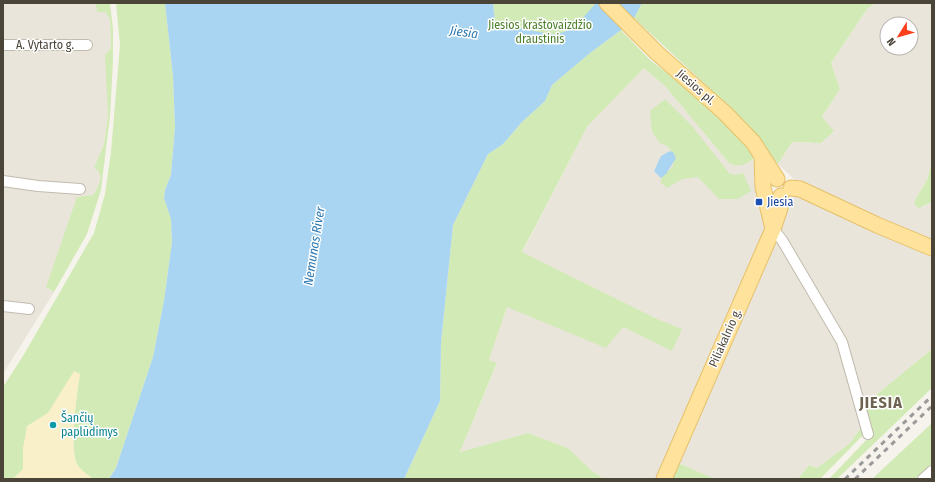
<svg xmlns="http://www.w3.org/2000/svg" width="935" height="482" viewBox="0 0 935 482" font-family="'Fira Sans Condensed',sans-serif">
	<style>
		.residential { fill: #eae5da; fill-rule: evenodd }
		.green { fill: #d2eab5 }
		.sand { fill: #f9efc9 }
		.water { fill: #a9d4f2 }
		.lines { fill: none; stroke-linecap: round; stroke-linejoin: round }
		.street-casing { stroke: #c2bbae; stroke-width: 12 }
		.primary-casing { stroke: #e6c16a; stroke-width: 17 }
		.street { stroke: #fff; stroke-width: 10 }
		.primary { stroke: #ffe39c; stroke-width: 15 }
		.rail { stroke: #9a9a9a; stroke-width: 3; stroke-dasharray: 5 5; stroke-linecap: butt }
		.transit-dot { fill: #1a4fb4; stroke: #fff; stroke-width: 1.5 }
		.culture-dot { fill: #0f9aa8; stroke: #fff; stroke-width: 1.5 }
		.labels { text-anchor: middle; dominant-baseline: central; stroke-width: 3; stroke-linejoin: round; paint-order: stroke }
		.park-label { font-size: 12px; fill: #4a7f2a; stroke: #fff }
		.street-label { font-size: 12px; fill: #4b4439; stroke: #fff }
		.transit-label { font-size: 12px; fill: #164399; stroke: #fff; text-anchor: start }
		.culture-label { font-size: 12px; fill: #0d838f; stroke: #fff; text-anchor: start }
		.water-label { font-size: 13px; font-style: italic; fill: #2e7ab2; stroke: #fff }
		.district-label { font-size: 16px; font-weight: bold; letter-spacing: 1px; fill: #6e6250; stroke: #fff }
	</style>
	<rect width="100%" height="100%" fill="#f6f3ec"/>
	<!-- residential -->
	<path class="residential" d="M 3,3 L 96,3 L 98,11 L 105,12 L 110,19 L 111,48 L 106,55 L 108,116 L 104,144 L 94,168 L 99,171 L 101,175 L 99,184 L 93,195 L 86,197 L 46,287 L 54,292 L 3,374 Z
		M 876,3 L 932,3 L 932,161 L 927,180 L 915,200 L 915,205 L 923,207 L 932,202 L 932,245 L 806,187 L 795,180 L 778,164 L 792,142 L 809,143 L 834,132 L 822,117 L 840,89 L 831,63 L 867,9 ZM 887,24 L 911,24 L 911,48 L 887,48 Z
		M 644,68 L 665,86 L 729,163 L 748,163 L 753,159 L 764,214 L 765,231 L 658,479 L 604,479 L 592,471 L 568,448 L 528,433 L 460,452 L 497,364 L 489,360 L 507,307 L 522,253 L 587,127 Z
		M 797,194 L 932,254 L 932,349 L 864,405 L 863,425 L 850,443 L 817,468 L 809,465 L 798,479 L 715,479 L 678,463 L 791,199 Z"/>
	<!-- green -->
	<path class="green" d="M 96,3 L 110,3 L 113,29 L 113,61 L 110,116 L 101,190 L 87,234 L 54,292 L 46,287 L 77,197 L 93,195 C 98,187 106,174 94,168 L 104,144 L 108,116 L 105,55 L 111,48 L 110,19 L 105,12 L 97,12 Z
		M 116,3 L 165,3 L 173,76 L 175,127 L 171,175 L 165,190 L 164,198 L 171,218 L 172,242 L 164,301 L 153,357 L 116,468 L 109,479 L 93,479 C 88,475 80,470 77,464 C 69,450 77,391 80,374 L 74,372 L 48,413 L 28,426 L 23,449 L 23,469 L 13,479 L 3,479 L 3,387 L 23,356 L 94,233 L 105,194 L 111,152 L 120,45 Z
		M 493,3 L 621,3 L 579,43 L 495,22 Z
		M 642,3 L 876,3 L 867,9 L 831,63 L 840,89 L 822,117 L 834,131 L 821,143 L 792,142 L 778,164 L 739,116 L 634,18 Z
		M 621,30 L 650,60 L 684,86 L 726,121 L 753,153 L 753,159 C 746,165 738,168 729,163 L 665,86 L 644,68 L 587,127 L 522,252 L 657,319 L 682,329 L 672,351 L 623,327 L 606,348 L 507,307 L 489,360 L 497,363 L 460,452 L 528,433 L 568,448 L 592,471 L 604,479 L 404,479 L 440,401 L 441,343 L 453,225 L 488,154 L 503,144 L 522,122 L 545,101 L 552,85 L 590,53 Z
		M 665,99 L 692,126 L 729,173 L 735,175 L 743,173 L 751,191 L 738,199 L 719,199 L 698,177 L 682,179 L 667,188 L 661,183 L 661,178 L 673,166 L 674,154 L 667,146 L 660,143 L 652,132 L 650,111 Z
		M 932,161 L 932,202 L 919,208 L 915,205 L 915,200 L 927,180 Z
		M 932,349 L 932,388 L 837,479 L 829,479 L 870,436 L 864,405 Z
		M 932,423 L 932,464 L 915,479 L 872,479 Z
		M 863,425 L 864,434 L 820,479 L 798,479 L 809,465 L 817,468 L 850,443 Z
		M 678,463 L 715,479 L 671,479 Z"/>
	<!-- sand -->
	<path class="sand" d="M 74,371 L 80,374 C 77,391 69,450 77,464 C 80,470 88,475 93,479 L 13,479 L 23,469 L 23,449 L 27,426 L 48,413 Z"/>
	<!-- water -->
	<path class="water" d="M 165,3 L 493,3 L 495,23 C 505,25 552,36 558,34 C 574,30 586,15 596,3 L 642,3 L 634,18 L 621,30 L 590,53 L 552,85 L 545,101 L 522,122 L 503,144 L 488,154 L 453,225 L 441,343 L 440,401 L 404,479 L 109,479 L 116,468 L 153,357 L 164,301 L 172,242 L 171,219 L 164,198 L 165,190 L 171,175 L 175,127 L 173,76 Z
		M 670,151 L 673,152 L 676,158 L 666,174 L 661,178 L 654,171 L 661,156 Z"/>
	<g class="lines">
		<defs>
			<path id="street" d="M 3,45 L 87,45
				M 3,181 L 38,186 L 80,189
				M 773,229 L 782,240 L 842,342 L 868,434
				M 3,306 L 29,309
				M 923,479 L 932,471"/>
			<path id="primary" d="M 607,3 L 657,53 L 725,113 L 753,142 L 777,179
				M 762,157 L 763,187 L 773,229
				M 791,188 L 800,189 L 877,225 L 932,248
				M 664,479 L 773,229 L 780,208 L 781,196"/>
		</defs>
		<!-- street casing -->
		<use href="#street" class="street-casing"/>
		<!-- primary casing -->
		<use href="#primary" class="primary-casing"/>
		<!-- street -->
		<use href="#street" class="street"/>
		<!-- primary -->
		<use href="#primary" class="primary"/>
		<!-- rail -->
		<path class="rail" d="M 845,479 L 932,396
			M 855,479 L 932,406"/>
	</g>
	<!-- markers -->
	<rect class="transit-dot" x="755" y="198" width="8" height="8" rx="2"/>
	<circle class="culture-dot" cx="53" cy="425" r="4"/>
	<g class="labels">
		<!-- park labels -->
		<g class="park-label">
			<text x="540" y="25">Jiesios kraštovaizdžio<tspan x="540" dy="14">draustinis</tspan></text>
		</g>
		<!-- street labels -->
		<g class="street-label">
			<text x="45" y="45">A. Vytarto g.</text>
			<text transform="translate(696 87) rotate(41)">Jiesios pl.</text>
			<text transform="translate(725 338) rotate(-66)">Piliakalnio g.</text>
		</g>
		<!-- transit labels -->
		<g class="transit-label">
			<text x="767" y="202">Jiesia</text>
		</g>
		<!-- culture labels -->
		<g class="culture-label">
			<text x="61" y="418">Šančių<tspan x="61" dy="14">paplūdimys</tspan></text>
		</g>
		<!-- water labels -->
		<g class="water-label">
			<text transform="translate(464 32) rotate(8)">Jiesia</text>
			<text transform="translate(314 246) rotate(-81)">Nemunas River</text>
		</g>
		<!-- district labels -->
		<g class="district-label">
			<text x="881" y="402">JIESIA</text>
		</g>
	</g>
	<!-- border -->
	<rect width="935" height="482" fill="none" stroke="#4b4439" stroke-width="8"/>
	<!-- north arrow -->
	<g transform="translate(899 36) rotate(233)"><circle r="19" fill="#ffffff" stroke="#b7b4b0"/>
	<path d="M0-3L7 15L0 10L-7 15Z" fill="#fc3f1d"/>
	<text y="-6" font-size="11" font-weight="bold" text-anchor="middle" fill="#4b4439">N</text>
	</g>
</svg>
